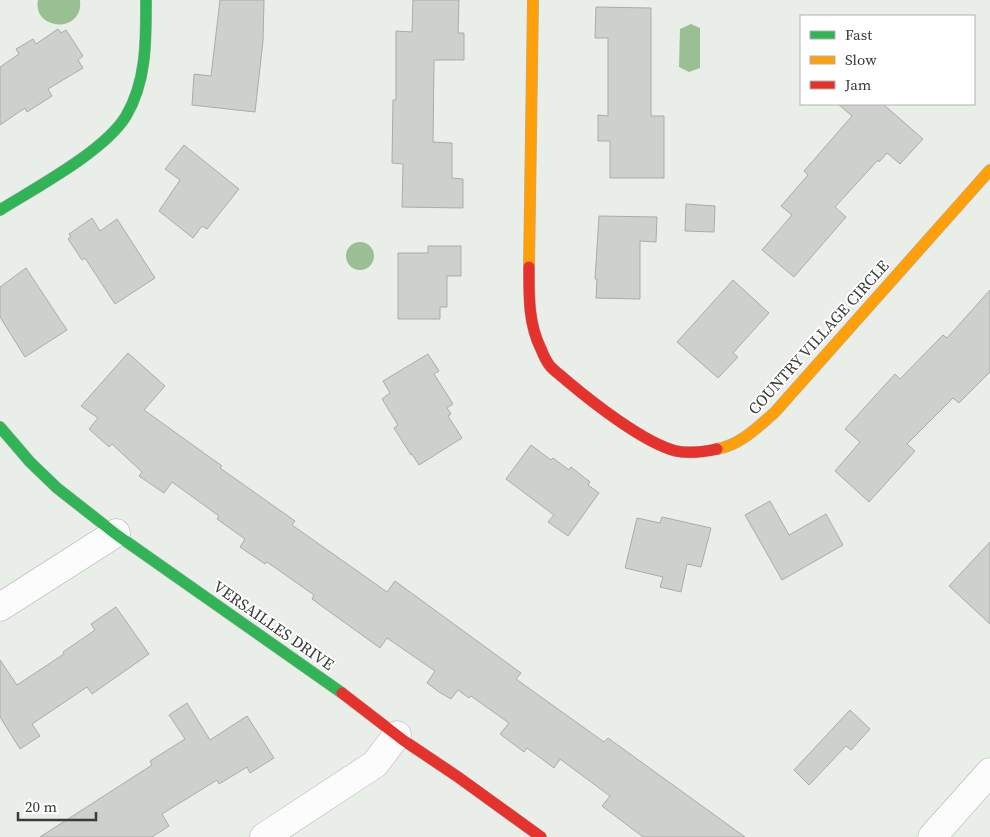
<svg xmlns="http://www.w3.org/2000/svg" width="990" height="837" viewBox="0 0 990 837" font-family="'Source Serif 4',serif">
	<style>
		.water { fill: #9abf92 }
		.building { fill: #cdd0cc; stroke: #a9aca9 }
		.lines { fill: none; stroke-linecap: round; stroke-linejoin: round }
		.street-casing { stroke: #aeb1ae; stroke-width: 29 }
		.fast-casing { stroke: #aeb1ae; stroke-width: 12 }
		.slow-casing { stroke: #aeb1ae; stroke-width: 12 }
		.jam-casing { stroke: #aeb1ae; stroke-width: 12 }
		.street { stroke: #fcfcfc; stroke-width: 28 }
		.fast { stroke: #30b455; stroke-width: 11 }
		.slow { stroke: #ff9f0a; stroke-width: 11 }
		.jam { stroke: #e5322d; stroke-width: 11 }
		.labels { text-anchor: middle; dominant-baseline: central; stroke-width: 4; stroke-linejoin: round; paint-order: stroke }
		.street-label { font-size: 16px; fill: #393b38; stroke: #fff }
	</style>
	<rect width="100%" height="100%" fill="#eaeee9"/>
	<!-- water -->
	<path class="water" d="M 38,0 L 80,0 C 84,34 32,31 38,0 Z
		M 691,24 L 700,28 L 700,68 L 689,72 L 679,67 L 680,29 Z
		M346 256a14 14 0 1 1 28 0a14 14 0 1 1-28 0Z"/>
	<!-- building -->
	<path class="building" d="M 220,0 L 264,0 L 263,41 L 255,112 L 192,105 L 194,74 L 211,76 Z
		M 413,0 L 459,0 L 458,33 L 464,33 L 464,60 L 434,60 L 433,142 L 452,143 L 452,178 L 463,179 L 463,208 L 402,207 L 403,164 L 392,163 L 393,100 L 396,100 L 396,31 L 412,32 Z
		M 596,7 L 651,8 L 651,116 L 664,116 L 664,178 L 610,178 L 610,141 L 598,141 L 598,115 L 608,116 L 608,38 L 595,38 Z
		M 58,29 L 61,33 L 66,30 L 83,56 L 78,60 L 83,68 L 48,89 L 52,96 L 27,112 L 25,108 L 0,125 L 0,67 L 19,54 L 16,49 L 33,39 L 36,44 Z
		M 838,104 L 883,104 L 923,139 L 900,164 L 887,153 L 879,162 L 878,160 L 835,207 L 846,217 L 794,277 L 762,250 L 792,215 L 781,206 L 808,175 L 804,171 L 852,116 Z
		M 184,145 L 239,189 L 207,229 L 202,226 L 193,238 L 159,211 L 180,180 L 165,169 Z
		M 686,204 L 715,206 L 714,232 L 685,231 Z
		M 599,216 L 657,217 L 656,242 L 640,241 L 640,299 L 596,298 L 597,279 L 595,279 Z
		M 92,218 L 100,231 L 117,219 L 155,278 L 115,304 L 85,258 L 82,260 L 68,239 L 71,237 L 69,234 Z
		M 428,246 L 461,246 L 461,276 L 447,276 L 447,307 L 440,307 L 440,319 L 398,319 L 398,253 L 428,253 Z
		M 26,268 L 67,330 L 25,357 L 0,317 L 0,287 Z
		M 733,280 L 769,313 L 733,353 L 738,357 L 718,378 L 677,342 Z
		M 990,290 L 990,372 L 959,403 L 953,398 L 907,444 L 915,451 L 869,502 L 835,471 L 860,442 L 845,429 L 895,374 L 900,379 L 943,335 L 947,338 Z
		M 128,353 L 165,386 L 144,410 L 222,466 L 220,468 L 295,521 L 292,525 L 387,592 L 395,581 L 521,673 L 516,679 L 604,742 L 608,738 L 745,837 L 643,837 L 602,806 L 610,796 L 560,759 L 554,768 L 527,748 L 524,752 L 500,734 L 509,723 L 471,696 L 469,698 L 458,690 L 451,699 L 439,692 L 427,683 L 435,671 L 387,638 L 380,648 L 312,599 L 314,595 L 267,562 L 265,564 L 240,547 L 245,539 L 217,519 L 219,516 L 172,482 L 164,493 L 139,476 L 142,472 L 112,444 L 109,447 L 89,429 L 98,418 L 81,406 Z
		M 428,354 L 439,371 L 434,374 L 453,404 L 447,408 L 451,414 L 448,416 L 462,438 L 419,465 L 412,454 L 411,455 L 394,428 L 398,425 L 382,399 L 390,393 L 383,381 Z
		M 531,445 L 551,460 L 553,458 L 569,470 L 571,467 L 590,482 L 588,485 L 599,493 L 568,536 L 548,522 L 554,515 L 506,479 Z
		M 770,501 L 789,535 L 826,514 L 843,545 L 782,580 L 745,515 Z
		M 662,517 L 711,528 L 701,567 L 687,564 L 681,592 L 660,587 L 663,577 L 625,568 L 637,518 L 660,523 Z
		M 990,542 L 990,624 L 949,586 Z
		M 116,607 L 149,654 L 92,694 L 87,687 L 32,724 L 40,736 L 20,749 L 0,717 L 0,660 L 17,685 L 64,654 L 63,652 L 95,630 L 91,624 Z
		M 187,703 L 210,740 L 247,716 L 274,758 L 250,773 L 247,767 L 219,784 L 217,780 L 162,814 L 169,826 L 152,837 L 40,837 L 152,765 L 150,761 L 185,739 L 169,715 Z
		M 850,710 L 870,729 L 851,750 L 846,746 L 809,785 L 794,770 Z"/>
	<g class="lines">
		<defs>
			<path id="street" d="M 0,607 L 116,533
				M 264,837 L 375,764 L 397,735
				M 932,837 L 990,772"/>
			<path id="fast" d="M 0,210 C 35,188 105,151 126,116 C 147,81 146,39 146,0
				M 0,427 L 30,462 L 57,488 L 117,535 L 342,693"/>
			<path id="slow" d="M 529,267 L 533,0
				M 717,449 C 740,445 758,427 775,412 L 990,170"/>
			<path id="jam" d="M 529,267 C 529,295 528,323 541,349 C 543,354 546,361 550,366 C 554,371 562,376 567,381 C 592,402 644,443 676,451 C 690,454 703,452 717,449
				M 342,693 L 403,740 L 458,777 L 541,837"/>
		</defs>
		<!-- street casing -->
		<use href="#street" class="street-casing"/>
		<!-- fast casing -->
		<use href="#fast" class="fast-casing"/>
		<!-- slow casing -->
		<use href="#slow" class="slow-casing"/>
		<!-- jam casing -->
		<use href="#jam" class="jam-casing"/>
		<!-- street -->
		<use href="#street" class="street"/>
		<!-- fast -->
		<use href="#fast" class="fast"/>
		<!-- slow -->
		<use href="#slow" class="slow"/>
		<!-- jam -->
		<use href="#jam" class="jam"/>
	</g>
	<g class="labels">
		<!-- street labels -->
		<g class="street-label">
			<text transform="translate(818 337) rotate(-48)">COUNTRY VILLAGE CIRCLE</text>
			<text transform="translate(274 625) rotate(35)">VERSAILLES DRIVE</text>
		</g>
	</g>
	<!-- legend -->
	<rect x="800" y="15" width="175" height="90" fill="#ffffff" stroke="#b0b1af"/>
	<rect x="810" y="31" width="25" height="8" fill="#30b455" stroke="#b0b1af"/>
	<text x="845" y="40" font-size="15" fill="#393b38">Fast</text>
	<rect x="810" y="56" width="25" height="8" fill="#ff9f0a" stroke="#b0b1af"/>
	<text x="845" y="65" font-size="15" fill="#393b38">Slow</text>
	<rect x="810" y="81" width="25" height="8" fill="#e5322d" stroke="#b0b1af"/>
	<text x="845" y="90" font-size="15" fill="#393b38">Jam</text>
	<!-- scale -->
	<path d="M18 812v8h78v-8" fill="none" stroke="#393b38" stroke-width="2.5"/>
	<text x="25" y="812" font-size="15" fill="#393b38" stroke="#ffffff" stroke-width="4" paint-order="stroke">20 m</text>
</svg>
